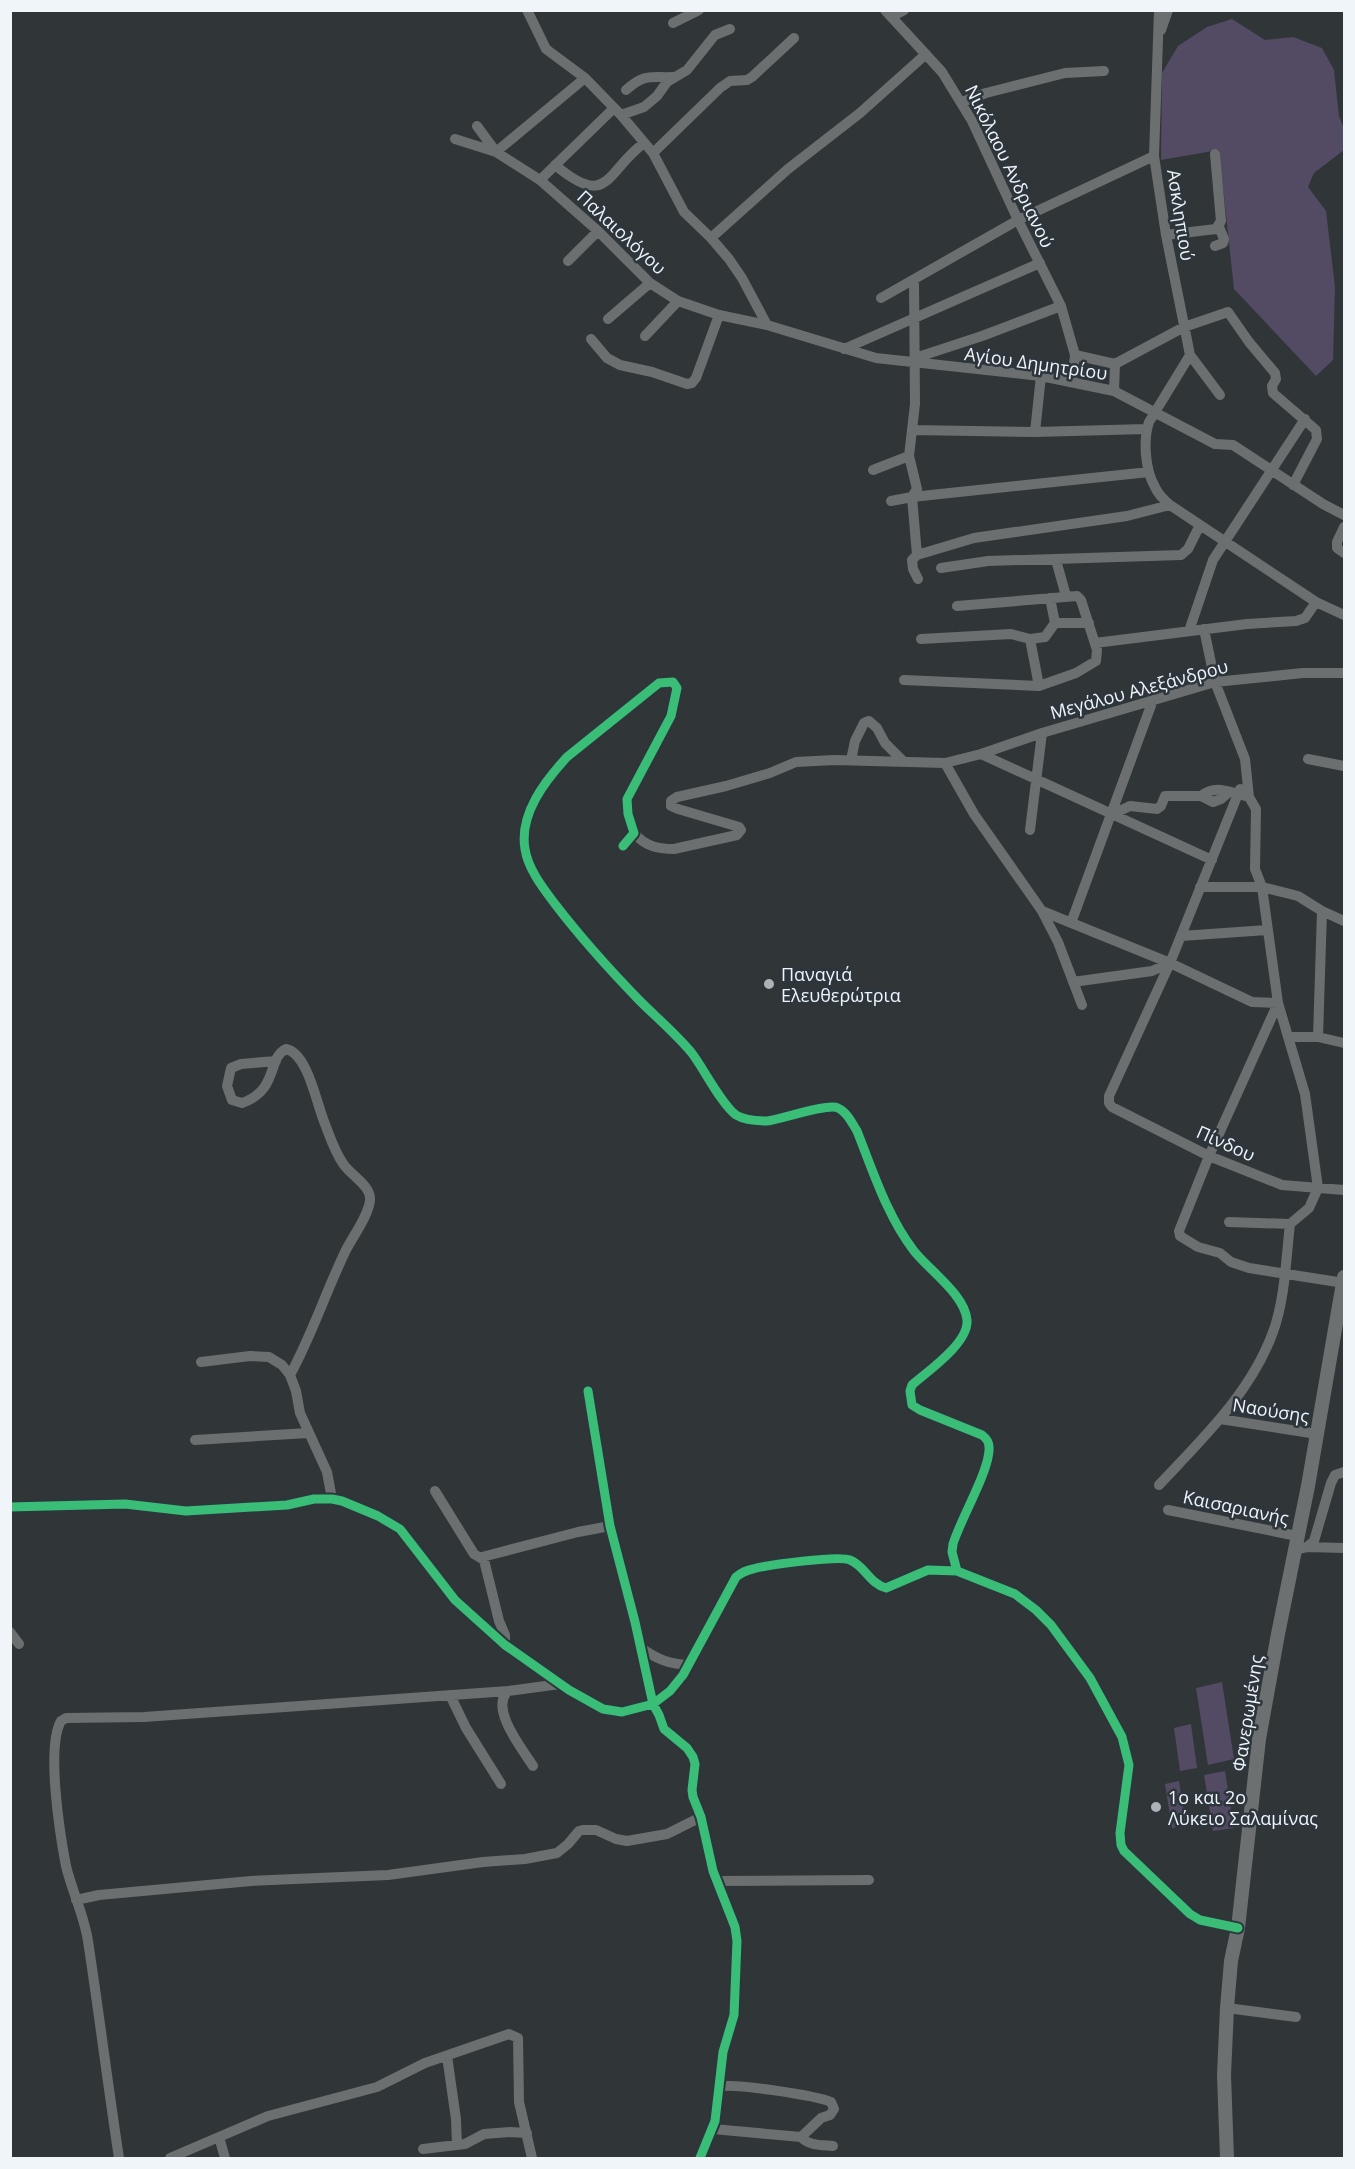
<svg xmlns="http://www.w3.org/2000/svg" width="1355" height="2169" viewBox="0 0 1355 2169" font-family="'Open Sans',sans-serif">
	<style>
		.green { fill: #534a64 }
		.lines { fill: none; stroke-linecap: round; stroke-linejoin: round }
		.minor { stroke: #6c6f70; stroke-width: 10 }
		.major { stroke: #6c7071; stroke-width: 14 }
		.cycleway-casing { stroke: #2d363c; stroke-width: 13 }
		.cycleway { stroke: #3abd76; stroke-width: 9 }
		.poi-dot { fill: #adb2b6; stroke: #2d363c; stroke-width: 2 }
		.labels { text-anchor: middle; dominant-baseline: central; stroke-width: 5; stroke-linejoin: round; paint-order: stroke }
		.street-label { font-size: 18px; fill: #f0f5fa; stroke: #2d363c }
		.poi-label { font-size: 18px; fill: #f0f5fa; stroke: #2d363c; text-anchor: start }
	</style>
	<rect width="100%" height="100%" fill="#303538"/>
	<!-- green -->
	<path class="green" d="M 1232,19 L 1265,40 L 1293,37 L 1322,48 L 1334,70 L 1339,116 L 1344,129 L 1344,150 L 1314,173 L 1308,187 L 1326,211 L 1335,287 L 1333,360 L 1316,376 L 1234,289 L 1219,150 L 1161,160 L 1162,73 L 1178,46 L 1207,27 Z
		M 1222,1682 L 1234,1759 L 1208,1765 L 1196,1688 Z
		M 1191,1724 L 1197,1768 L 1180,1771 L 1174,1728 Z
		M 1225,1771 L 1234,1828 L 1213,1831 L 1204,1775 Z
		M 1179,1781 L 1186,1825 L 1172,1828 L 1165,1784 Z"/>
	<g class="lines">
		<!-- minor -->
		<path class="minor" d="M 527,10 L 546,49 L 585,78 L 621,115 L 653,153 L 684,212 L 711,238 L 729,259 L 742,278 L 767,325
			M 885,10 L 942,72 L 972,121 L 1018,220 L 1061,306 L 1075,355 L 1072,381
			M 1159,10 L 1154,156 L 1166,235 L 1190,355 L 1149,422 C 1143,440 1145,470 1155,487 C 1158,494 1164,500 1170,505 L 1316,602 L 1344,615
			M 891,17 L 904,10
			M 673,23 L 699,10
			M 1161,30 L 1168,10
			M 626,90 C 645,73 650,78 673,77
			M 962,102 L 986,93 L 1065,73 L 1104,71
			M 621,115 L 644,107 L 657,96 L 667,82 L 687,70 L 715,35 L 730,29
			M 477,126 L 496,152 L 540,180 L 598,231 L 650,283 L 678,301 L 719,315 L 767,325 L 876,358 L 1041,376 L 1114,391 L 1215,444 L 1233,445 L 1323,504 L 1344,515
			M 455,139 L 496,152 L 585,78
			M 653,153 L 720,88 L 730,81 L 747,80 L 752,77 L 794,38
			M 555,165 C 609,210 605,172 644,143
			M 540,180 L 614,108
			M 1166,235 L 1216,229 L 1221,221 L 1215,154
			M 711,238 L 788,169 L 860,113 L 926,54
			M 1215,246 L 1223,243 L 1224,239 L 1219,227
			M 568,261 L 598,231
			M 914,280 L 915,404 L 909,456 L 917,489 L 912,497 L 917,555 L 912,560 L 913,569 L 918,579
			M 881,298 L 1018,220 L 1154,156
			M 608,319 L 650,283
			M 645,336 L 678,301
			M 591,339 L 607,358 L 620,365 L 652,372 L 687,384 L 692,383 L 696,378 L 719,315
			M 844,349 L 1040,263
			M 1075,355 L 1115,364 L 1114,391
			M 1190,355 L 1220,395
			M 915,358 L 982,336 L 1061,306
			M 1115,364 L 1184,327 L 1228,312 L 1249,342 L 1275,373 L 1276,379 L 1272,386 L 1273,393 L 1316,430 L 1317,439 L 1293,485
			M 912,430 L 1035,432 L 1146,429
			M 1035,432 L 1041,376
			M 873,470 L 909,456
			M 891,501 L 912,497 L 1149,472
			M 1344,527 L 1337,542 L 1337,548 L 1344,553
			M 917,555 L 974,538 L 1127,516 L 1170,505
			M 1056,560 L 1066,596
			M 941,568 L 988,561 L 1181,555 L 1188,549 L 1200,525
			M 1055,623 L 1089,623
			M 1204,629 L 1215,682 L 1245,759 L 1249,797 L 1238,794 L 1170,963 L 1109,1096 L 1109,1103 L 1112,1107 L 1209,1156 L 1282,1185 L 1344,1190
			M 1189,631 L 1213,560 L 1305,419
			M 921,639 L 1011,634 L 1030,639 L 1039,686
			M 1030,639 L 1045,637 L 1055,623 L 1050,598
			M 1095,643 L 1247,624 L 1296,621 L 1305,618 L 1316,602
			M 904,680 L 1039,686 L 1076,673 L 1096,661 L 1097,650 L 1081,600 L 1077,596 L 957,606
			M 981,754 L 1212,860
			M 1308,759 L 1344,766
			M 851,760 L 855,741 L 864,723 L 869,721 L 877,728 L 885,743 L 903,761
			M 945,763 L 974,814 L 1042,911 L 1170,963 L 1252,1002 L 1278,1003 L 1209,1156 L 1179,1231 L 1180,1236 L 1198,1247 L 1220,1253 L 1231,1262 L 1249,1268 L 1344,1283
			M 1201,796 L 1213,802 L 1221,799 L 1229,792
			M 1113,814 L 1130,806 L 1157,809 L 1161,806 L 1165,796 L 1201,796 C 1214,786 1224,790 1238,794 L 1240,789
			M 1030,830 L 1042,733
			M 634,833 C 645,846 657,849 674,849 L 737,835 L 741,830 L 739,827 L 678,809 L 671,806 L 671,801 L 677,797 L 726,786 L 770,773 L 796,762 L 834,760 L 945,763 L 981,754 L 1042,733 L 1215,682 L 1303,673 L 1344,673
			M 623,846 L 634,833 L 628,814 L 627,799 L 671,716 L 677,688 L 673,682 L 659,683 L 567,757 C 545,781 519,814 525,849 C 528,869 543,888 555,904 C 581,938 609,969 639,1000 C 656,1017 675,1033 691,1052 C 703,1067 721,1104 736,1115 C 744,1120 758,1121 767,1121 C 782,1119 828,1103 838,1108 C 847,1112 852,1123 857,1131 C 873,1171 887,1216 914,1251 C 929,1270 965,1295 967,1320 C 969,1343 928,1371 912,1385 L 910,1391 L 912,1405 L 920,1410 L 982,1435 C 986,1438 989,1441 989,1447 C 991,1468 960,1520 953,1544 L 952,1552 L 957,1571
			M 1200,887 L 1262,887 L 1298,896 L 1322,911 L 1344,921
			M 1042,911 L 1058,942 L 1082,1005
			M 1322,911 L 1318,1037 L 1344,1043
			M 1071,923 L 1153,700
			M 1181,936 L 1267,930
			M 1073,982 L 1152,971 L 1170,963
			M 1288,1037 L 1318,1037
			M 276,1061 L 241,1064 L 231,1068 L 227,1086 L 232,1100 L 242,1103 C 279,1090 267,1058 286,1049 C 308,1053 317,1106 325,1124 C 330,1137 335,1153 344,1165 C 352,1176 371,1186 370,1200 C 369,1215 353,1236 346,1250 C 326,1291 312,1335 290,1375
			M 1229,1222 L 1290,1224 L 1309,1208 L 1318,1188 L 1305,1094 L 1278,1003 L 1262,887 L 1255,869 L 1256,809 L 1249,797
			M 201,1362 L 250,1356 L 269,1357 L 282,1365 L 290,1375 L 296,1391 L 300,1413 L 327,1472 L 332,1499
			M 588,1391 L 610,1526 L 635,1622 L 653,1704 L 670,1691 L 683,1675 L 736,1577 C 741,1573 747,1570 753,1569 C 767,1565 839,1555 850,1560 C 865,1566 870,1584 886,1588 L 928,1570 L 957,1571 L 1015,1594 L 1036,1610 L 1051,1625 L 1090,1678 L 1122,1737 L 1129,1765 L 1120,1833 L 1121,1845 L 1124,1851 L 1190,1914 L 1200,1920 L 1238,1928
			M 1220,1419 L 1317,1434
			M 195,1440 L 308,1433
			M 1159,1485 C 1202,1439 1251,1393 1273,1332 C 1285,1300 1286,1258 1290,1224
			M 435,1491 L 474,1554 L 484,1560 L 499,1621 L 505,1635 L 505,1645
			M 10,1507 L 125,1504 L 186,1511 L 287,1505 L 314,1499 L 332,1499 L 342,1501 L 378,1516 L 400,1529 L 455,1600 L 505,1645 L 569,1690 L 603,1709 L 622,1712 L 653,1704 L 659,1715 L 664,1729 L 687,1748 L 693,1757 L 695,1764 L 692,1790 L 693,1797 L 701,1817 L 713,1871 L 735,1927 L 737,1941 L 734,2015 L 723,2052 L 715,2121 L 700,2158
			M 1168,1510 L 1297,1536
			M 1307,1547 L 1344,1548
			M 1295,1552 L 1298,1549 L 1307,1547 L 1314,1541 L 1331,1483 L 1335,1475 L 1344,1472
			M 482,1557 L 578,1532 L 610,1526
			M 10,1632 L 19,1644
			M 640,1647 C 656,1659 669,1664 688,1665
			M 508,1691 C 489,1708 523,1750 533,1766
			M 450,1695 L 466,1728 L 501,1784
			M 716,1881 L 869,1880
			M 76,1900 L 99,1895 L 251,1881 L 388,1875 L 483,1862 L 525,1859 L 557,1853 L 568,1844 L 579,1831 L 583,1830 L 596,1830 L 616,1839 L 627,1841 L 667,1834 L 701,1817
			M 1227,2008 L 1296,2017
			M 447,2056 L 456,2119 L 457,2145
			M 719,2087 C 730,2082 818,2096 831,2102 L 834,2109 L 830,2115 L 821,2118 L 801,2137
			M 713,2129 L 801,2137 C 809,2146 822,2145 833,2146
			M 219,2137 L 225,2158
			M 423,2149 L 465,2144 L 484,2134 L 510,2132 L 527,2133
			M 119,2158 C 108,2086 99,2013 88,1941 C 84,1915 72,1891 66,1866 C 60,1835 46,1747 61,1721 L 66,1718 L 144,1717 L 508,1691 L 560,1684
			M 170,2158 L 268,2116 L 377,2087 L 425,2063 L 509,2034 L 518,2038 L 519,2102 L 532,2158"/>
		<!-- major -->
		<path class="major" d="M 1227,2158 L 1224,2075 L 1227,2008 L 1231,1961 L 1238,1928 L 1259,1739 L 1278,1634 L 1308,1486 L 1344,1277"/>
		<defs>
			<path id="cycleway" d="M 623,846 L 634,833 L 628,814 L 627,799 L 671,716 L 677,688 L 673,682 L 659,683 L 567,757 C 545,781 519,814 525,849 C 528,869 543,888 555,904 C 581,938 609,969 639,1000 C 656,1017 675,1033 691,1052 C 703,1067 721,1104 736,1115 C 744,1120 758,1121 767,1121 C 782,1119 828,1103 838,1108 C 847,1112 852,1123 857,1131 C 873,1171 887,1216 914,1251 C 929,1270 965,1295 967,1320 C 969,1343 928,1371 912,1385 L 910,1391 L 912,1405 L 920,1410 L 982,1435 C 986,1438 989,1441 989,1447 C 991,1468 960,1520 953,1544 L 952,1552 L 957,1571
				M 588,1391 L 610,1526 L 635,1622 L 653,1704 L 670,1691 L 683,1675 L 736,1577 C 741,1573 747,1570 753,1569 C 767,1565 839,1555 850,1560 C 865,1566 870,1584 886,1588 L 928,1570 L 957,1571 L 1015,1594 L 1036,1610 L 1051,1625 L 1090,1678 L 1122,1737 L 1129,1765 L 1120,1833 L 1121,1845 L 1124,1851 L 1190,1914 L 1200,1920 L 1238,1928
				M 10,1507 L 125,1504 L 186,1511 L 287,1505 L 314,1499 L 332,1499 L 342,1501 L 378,1516 L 400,1529 L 455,1600 L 505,1645 L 569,1690 L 603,1709 L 622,1712 L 653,1704 L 659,1715 L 664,1729 L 687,1748 L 693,1757 L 695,1764 L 692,1790 L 693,1797 L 701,1817 L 713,1871 L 735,1927 L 737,1941 L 734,2015 L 723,2052 L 715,2121 L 700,2158"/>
		</defs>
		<!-- cycleway casing -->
		<use href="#cycleway" class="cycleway-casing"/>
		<!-- cycleway -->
		<use href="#cycleway" class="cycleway"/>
	</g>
	<!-- markers -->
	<g class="poi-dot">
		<circle cx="769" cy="984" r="6"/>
		<circle cx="1156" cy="1807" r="6"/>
	</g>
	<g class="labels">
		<!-- street labels -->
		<g class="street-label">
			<text transform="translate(1010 166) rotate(64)">Νικόλαου Ανδριανού</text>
			<text transform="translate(1181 215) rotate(81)">Ασκληπιού</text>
			<text transform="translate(622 232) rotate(43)">Παλαιολόγου</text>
			<text transform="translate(1036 363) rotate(8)">Αγίου Δημητρίου</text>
			<text transform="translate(1139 689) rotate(-15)">Μεγάλου Αλεξάνδρου</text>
			<text transform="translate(1226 1143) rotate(24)">Πίνδου</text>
			<text transform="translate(1271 1410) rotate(9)">Ναούσης</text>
			<text transform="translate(1236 1507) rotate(12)">Καισαριανής</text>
			<text transform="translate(1247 1713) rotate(-81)">Φανερωμένης</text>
		</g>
		<!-- poi labels -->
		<g class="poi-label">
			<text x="781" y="974">Παναγιά<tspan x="781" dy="21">Ελευθερώτρια</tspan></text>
			<text x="1168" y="1797">1ο και 2ο<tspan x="1168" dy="21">Λύκειο Σαλαμίνας</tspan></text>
		</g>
	</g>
	<!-- border -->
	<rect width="1355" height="2169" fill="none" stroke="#f0f5fa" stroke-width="24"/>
</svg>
